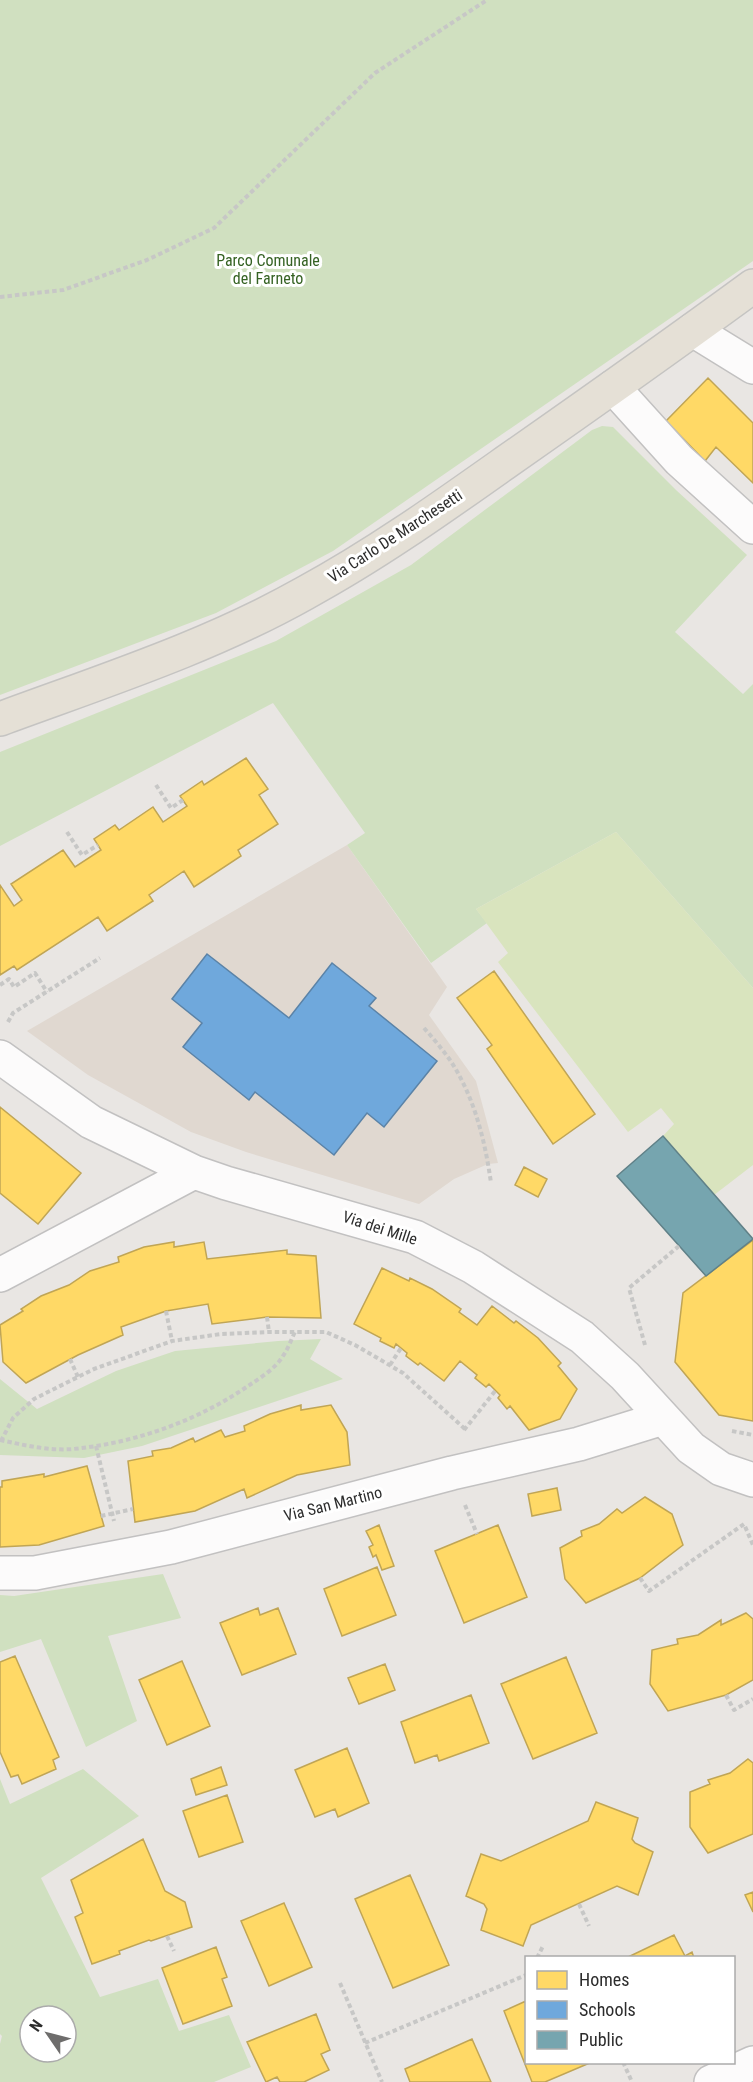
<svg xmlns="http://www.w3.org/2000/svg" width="753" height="2082" viewBox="0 0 753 2082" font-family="'Roboto Condensed',sans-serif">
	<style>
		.education { fill: #e0d8d0 }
		.green { fill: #d0e0c0; fill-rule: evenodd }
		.pitch { fill: #d9e4be }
		.homes { fill: #ffd966; stroke: #c0a555; stroke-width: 1.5 }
		.schools { fill: #6fa8dc; stroke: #5b83a7; stroke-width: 1.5 }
		.public { fill: #76a5af; stroke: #608188; stroke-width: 1.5 }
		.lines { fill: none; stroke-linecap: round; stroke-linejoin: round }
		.minor-casing { stroke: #c2c1c1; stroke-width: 36 }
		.major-casing { stroke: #c5c4c2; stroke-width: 36 }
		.path { stroke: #c7c7c6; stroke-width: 4; stroke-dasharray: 4.5 3; stroke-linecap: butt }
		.minor { stroke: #fcfbfb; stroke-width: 33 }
		.major { stroke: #e5e0d6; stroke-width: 33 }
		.labels { text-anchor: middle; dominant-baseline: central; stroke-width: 6; stroke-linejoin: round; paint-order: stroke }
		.park-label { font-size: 16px; fill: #356223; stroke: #fff }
		.street-label { font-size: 16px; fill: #2c2c2c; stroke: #fff }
	</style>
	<rect width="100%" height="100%" fill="#e9e6e3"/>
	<!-- education -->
	<path class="education" d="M 347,845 L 447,987 L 429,1015 L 476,1081 L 498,1163 L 488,1164 L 454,1179 L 419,1204 L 246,1152 L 191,1132 L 88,1075 L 27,1031 Z"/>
	<!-- green -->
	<path class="green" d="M 0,0 L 753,0 L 753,261 L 333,551 L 216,613 L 0,695 Z
		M 602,426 L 613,427 L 676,490 L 747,555 L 675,632 L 743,694 L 753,684 L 753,988 L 616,832 L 476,909 L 487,923 L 431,963 L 347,845 L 365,833 L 273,703 L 0,846 L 0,752 L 276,641 L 411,565 L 592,430 Z
		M 321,1339 L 310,1359 L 343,1379 L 142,1446 L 84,1458 L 0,1455 L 0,1379 L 37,1409 L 116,1371 L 175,1351 L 278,1341 Z
		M 163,1574 L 181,1618 L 108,1636 L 137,1721 L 86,1747 L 41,1639 L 0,1652 L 0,1595 L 14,1596 Z
		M 83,1769 L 139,1816 L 41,1878 L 100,1997 L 158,1979 L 179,2031 L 229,2015 L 251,2067 L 214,2082 L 0,2082 L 0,2044 L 2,2036 L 0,2034 L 0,1779 L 10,1804 ZM 30,2016 L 66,2016 L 66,2052 L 30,2052 Z"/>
	<!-- pitch -->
	<path class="pitch" d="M 616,832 L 753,988 L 753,1165 L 714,1195 L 663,1136 L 674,1124 L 661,1108 L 628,1132 L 498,962 L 508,953 L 476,909 Z"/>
	<!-- homes -->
	<path class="homes" d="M 708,378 L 753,423 L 753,483 L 716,447 L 705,461 L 666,421 Z
		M 246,758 L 268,789 L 259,795 L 278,824 L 238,850 L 241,856 L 194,887 L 184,871 L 149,895 L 153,901 L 107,931 L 98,917 L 17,970 L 14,966 L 0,975 L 0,885 L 14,906 L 22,900 L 11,884 L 63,850 L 75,867 L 101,850 L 94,839 L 115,825 L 119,830 L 153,807 L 163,822 L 187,806 L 180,796 L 202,781 L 204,785 Z
		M 494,971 L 595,1114 L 553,1144 L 487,1049 L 492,1045 L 457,998 Z
		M 0,1107 L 81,1173 L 38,1224 L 0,1193 Z
		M 524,1167 L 547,1179 L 538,1197 L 515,1185 Z
		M 753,1240 L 753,1421 L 719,1415 L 675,1362 L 683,1293 Z
		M 174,1242 L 174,1247 L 204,1242 L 207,1259 L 287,1250 L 287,1254 L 316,1256 L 321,1318 L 267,1317 L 212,1324 L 208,1304 L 166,1311 L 121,1327 L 123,1335 L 78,1355 L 26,1383 L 3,1362 L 0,1325 L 23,1311 L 21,1309 L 41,1296 L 69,1285 L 90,1271 L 119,1262 L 118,1257 L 144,1247 Z
		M 382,1268 L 409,1281 L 410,1278 L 432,1289 L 461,1309 L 459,1312 L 477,1325 L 492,1306 L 514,1323 L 516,1321 L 538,1338 L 561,1363 L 558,1366 L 577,1389 L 560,1419 L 529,1430 L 510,1406 L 507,1409 L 498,1398 L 500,1395 L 489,1384 L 486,1387 L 475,1378 L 477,1375 L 460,1361 L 444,1381 L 420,1363 L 418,1365 L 406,1356 L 407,1353 L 396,1344 L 394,1348 L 380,1341 L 381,1338 L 354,1324 Z
		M 301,1405 L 301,1410 L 331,1405 L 347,1432 L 350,1465 L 297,1475 L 247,1498 L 244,1489 L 195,1511 L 135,1522 L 128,1461 L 153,1456 L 152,1451 L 171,1448 L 193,1438 L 195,1442 L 221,1430 L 225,1437 L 245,1431 L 244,1426 L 270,1414 Z
		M 87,1466 L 104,1526 L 39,1545 L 0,1547 L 0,1487 L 2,1487 L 2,1481 L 44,1474 L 44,1477 Z
		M 557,1488 L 561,1510 L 532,1516 L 528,1494 Z
		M 645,1497 L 672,1514 L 683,1545 L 640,1578 L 586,1603 L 565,1579 L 560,1548 L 582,1536 L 581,1531 L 599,1524 L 617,1509 L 622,1513 Z
		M 379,1525 L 394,1566 L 382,1570 L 376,1555 L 373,1557 L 369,1547 L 373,1545 L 366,1531 Z
		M 498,1525 L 527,1597 L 464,1623 L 435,1551 Z
		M 377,1567 L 396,1615 L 342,1636 L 324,1589 Z
		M 258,1608 L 260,1615 L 278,1608 L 296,1654 L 242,1675 L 220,1623 Z
		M 746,1613 L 753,1619 L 753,1680 L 726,1695 L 668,1711 L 650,1684 L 652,1650 L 678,1644 L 677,1639 L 698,1635 L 721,1620 L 721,1625 Z
		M 15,1656 L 59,1757 L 53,1760 L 56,1769 L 22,1784 L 18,1775 L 11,1777 L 0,1752 L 0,1662 Z
		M 566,1657 L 597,1733 L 533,1759 L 501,1684 Z
		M 182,1661 L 210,1726 L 167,1745 L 139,1680 Z
		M 385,1664 L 395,1690 L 359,1704 L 348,1678 Z
		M 471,1695 L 489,1743 L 439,1761 L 437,1755 L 415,1763 L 401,1722 Z
		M 347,1748 L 369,1803 L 338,1817 L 335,1809 L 315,1817 L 295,1770 Z
		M 748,1759 L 753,1763 L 753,1834 L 708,1853 L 690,1827 L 690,1792 L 710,1784 L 708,1780 L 730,1773 Z
		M 221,1767 L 227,1785 L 196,1795 L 191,1779 Z
		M 227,1795 L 243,1842 L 199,1857 L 183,1811 Z
		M 596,1802 L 638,1818 L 632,1839 L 635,1843 L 653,1852 L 638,1895 L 617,1886 L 531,1925 L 523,1946 L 481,1930 L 487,1909 L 484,1904 L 466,1896 L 481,1854 L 501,1861 L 588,1821 Z
		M 143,1839 L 165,1891 L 185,1902 L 192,1927 L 151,1941 L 149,1940 L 119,1951 L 120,1954 L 92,1964 L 75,1917 L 83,1913 L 71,1880 Z
		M 410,1875 L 449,1965 L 393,1988 L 355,1899 Z
		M 753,1892 L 753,1912 L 745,1895 Z
		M 284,1903 L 312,1967 L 269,1986 L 241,1921 Z
		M 674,1935 L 685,1956 L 692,1952 L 694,1958 L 626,1958 Z
		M 216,1947 L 227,1977 L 222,1979 L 232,2006 L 183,2024 L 162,1968 Z
		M 526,2001 L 526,2062 L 592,2062 L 545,2082 L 532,2082 L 504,2011 Z
		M 316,2014 L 330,2050 L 321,2054 L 329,2070 L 304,2082 L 280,2082 L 277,2077 L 266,2082 L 247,2042 Z
		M 472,2039 L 491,2082 L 410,2082 L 405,2069 Z"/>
	<!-- schools -->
	<path class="schools" d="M 207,954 L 289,1018 L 332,963 L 376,998 L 369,1006 L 437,1061 L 384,1127 L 367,1113 L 334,1155 L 255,1092 L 249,1100 L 183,1047 L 202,1023 L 172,999 Z"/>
	<!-- public -->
	<path class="public" d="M 663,1136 L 753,1239 L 706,1276 L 617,1176 Z"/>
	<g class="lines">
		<defs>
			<path id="minor" d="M 693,330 L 753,367
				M 613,387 L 679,460 L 753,527
				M 0,1057 L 91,1122 L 194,1172 L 226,1183 L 415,1237 L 473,1267 L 582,1337 L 625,1376 L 691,1448 L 721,1469 L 753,1480
				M 0,1275 L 194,1172
				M 0,1573 L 35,1573 L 171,1547 L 452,1473 L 579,1444 L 663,1418
				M 711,2082 L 753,2063"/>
			<path id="major" d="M 0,719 C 103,681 209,647 305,593 C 375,555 441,508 506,462 C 589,404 671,346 753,286"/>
		</defs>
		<!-- minor casing -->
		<use href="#minor" class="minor-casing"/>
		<!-- major casing -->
		<use href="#major" class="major-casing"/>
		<!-- path -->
		<path class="path" d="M 0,297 L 63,290 L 147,260 L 214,228 L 375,73 L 487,0
			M 156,785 L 171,808 L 183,800
			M 67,832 L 82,855 L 98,845
			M 0,985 L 9,979 L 14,987 L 35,973 L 47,992
			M 8,1022 L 13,1013 L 100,958
			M 424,1028 C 433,1038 442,1049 450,1060 C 474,1096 485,1140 491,1183
			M 166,1311 L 172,1341
			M 267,1317 L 269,1332
			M 645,1345 L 629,1288 L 679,1246
			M 70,1359 L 78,1377
			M 390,1365 L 401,1348
			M 464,1430 L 496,1390
			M 732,1431 L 753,1435
			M 0,1440 C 24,1445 48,1451 73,1449 C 135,1443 197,1421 248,1386 C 260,1378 275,1369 283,1356 C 288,1349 291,1340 295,1332
			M 1,1441 L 13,1418 L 34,1399 L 94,1369 L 172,1341 L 221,1334 L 269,1332 L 326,1332 L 355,1345 L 403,1373 L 465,1429
			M 96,1446 L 114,1521
			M 465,1505 L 477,1534
			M 101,1516 L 133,1509
			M 640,1578 L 649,1591 L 744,1524 L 753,1545
			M 726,1695 L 734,1710 L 753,1699
			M 579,1904 L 589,1926
			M 167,1936 L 174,1951
			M 537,1958 L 543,1946
			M 340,1983 L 382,2082
			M 365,2043 L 526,1975
			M 623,2062 L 632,2082"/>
		<!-- minor -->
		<use href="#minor" class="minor"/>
		<!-- major -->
		<use href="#major" class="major"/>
	</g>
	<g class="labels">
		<!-- park labels -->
		<g class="park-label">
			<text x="268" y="260">Parco Comunale<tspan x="268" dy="18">del Farneto</tspan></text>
		</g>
		<!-- street labels -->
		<g class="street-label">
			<text transform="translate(395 536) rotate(-33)">Via Carlo De Marchesetti</text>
			<text transform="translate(380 1228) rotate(18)">Via dei Mille</text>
			<text transform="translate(333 1504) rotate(-14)">Via San Martino</text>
		</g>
	</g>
	<!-- legend -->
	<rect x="525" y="1956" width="210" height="108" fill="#ffffff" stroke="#ababab" stroke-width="1.5"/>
	<rect x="537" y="1971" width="30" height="18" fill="#ffd966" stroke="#ababab" stroke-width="1.5"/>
	<text x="579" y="1986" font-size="18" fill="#2c2c2c">Homes</text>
	<rect x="537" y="2001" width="30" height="18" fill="#6fa8dc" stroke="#ababab" stroke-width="1.5"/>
	<text x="579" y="2016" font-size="18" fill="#2c2c2c">Schools</text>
	<rect x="537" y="2031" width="30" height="18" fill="#76a5af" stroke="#ababab" stroke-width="1.5"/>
	<text x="579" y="2046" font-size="18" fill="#2c2c2c">Public</text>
	<!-- north arrow -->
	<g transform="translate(48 2034) rotate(305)"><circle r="28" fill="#ffffff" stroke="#ababab" stroke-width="1.5"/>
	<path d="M0-4.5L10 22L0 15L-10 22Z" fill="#6e6d6c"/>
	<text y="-9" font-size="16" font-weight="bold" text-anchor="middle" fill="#2c2c2c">N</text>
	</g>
</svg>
